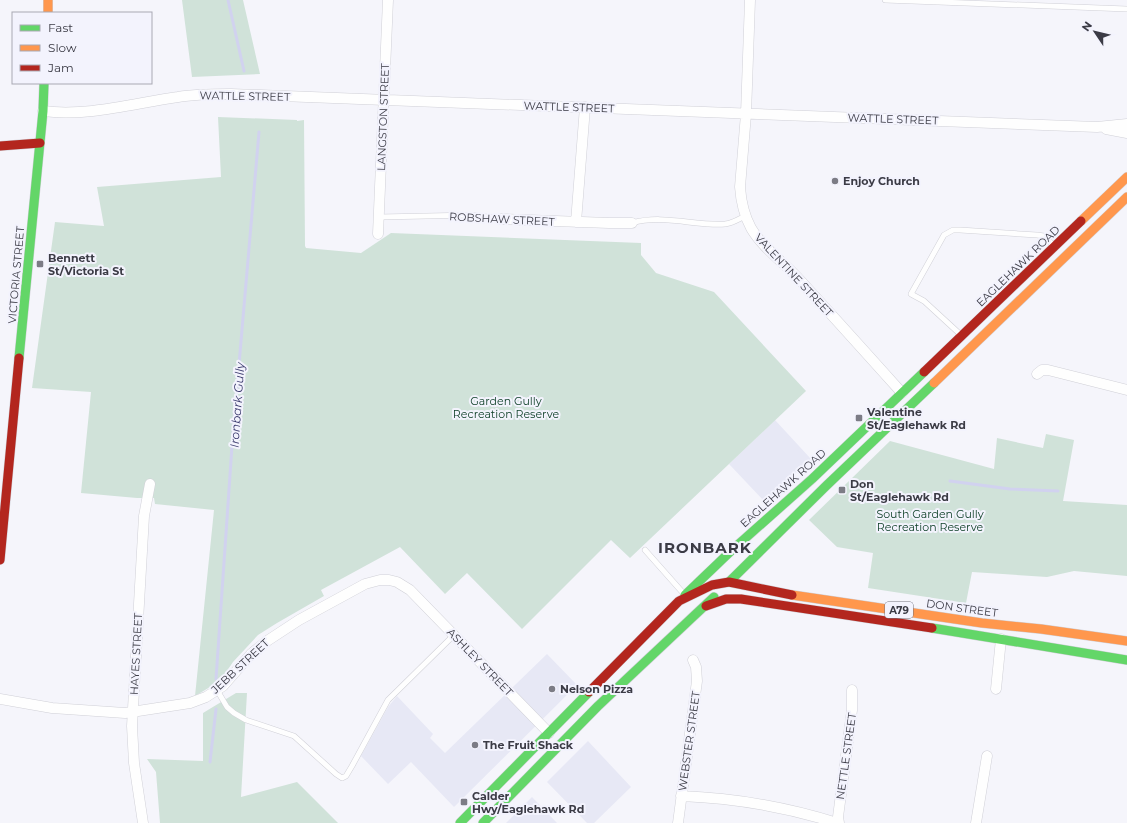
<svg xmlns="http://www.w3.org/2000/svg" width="1127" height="823" viewBox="0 0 1127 823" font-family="Montserrat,sans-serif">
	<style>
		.built { fill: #e7e8f5 }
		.green { fill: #d0e2d9 }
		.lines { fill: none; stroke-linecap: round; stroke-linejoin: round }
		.stream { stroke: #d1d2ef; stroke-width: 3 }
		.lane-casing { stroke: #d0d0d7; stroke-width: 6 }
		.street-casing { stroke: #d0d0d7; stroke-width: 11 }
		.fast-casing { stroke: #d0d0d7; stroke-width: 10 }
		.slow-casing { stroke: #d0d0d7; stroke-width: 10 }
		.jam-casing { stroke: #d0d0d7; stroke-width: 10 }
		.lane { stroke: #fefefe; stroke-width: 5 }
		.street { stroke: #fefefe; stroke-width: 10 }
		.fast { stroke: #63d668; stroke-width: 9 }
		.slow { stroke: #ff974d; stroke-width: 9 }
		.jam { stroke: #b3261e; stroke-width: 9 }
		.poi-dot { fill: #7c7c85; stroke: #f3f3fd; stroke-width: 1.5 }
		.labels { text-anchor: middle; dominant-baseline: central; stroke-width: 4; stroke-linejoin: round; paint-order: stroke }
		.shield { fill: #f3f3fd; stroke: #72727c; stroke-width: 1 }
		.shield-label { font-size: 10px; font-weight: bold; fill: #3b3b45 }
		.street-label { font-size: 11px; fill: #3b3b45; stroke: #f3f3fd }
		.poi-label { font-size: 11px; font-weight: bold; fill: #3b3b45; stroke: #f3f3fd; text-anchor: start }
		.park-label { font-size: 11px; fill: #0f4028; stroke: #f3f3fd }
		.water-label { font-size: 12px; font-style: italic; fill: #3c3c6e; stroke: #f3f3fd }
		.district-label { font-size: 15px; font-weight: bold; letter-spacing: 1px; fill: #3b3b45; stroke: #f3f3fd }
	</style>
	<rect width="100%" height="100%" fill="#f5f5fb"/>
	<!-- built -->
	<path class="built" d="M 775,420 L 811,459 L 765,502 L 729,464 Z
		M 547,654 L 577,685 L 454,807 L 411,762 L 388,784 L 361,756 L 388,707 L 397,696 L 433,734 L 430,738 L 445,753 Z
		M 588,741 L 631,787 L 594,823 L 587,823 L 547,782 Z
		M 532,797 L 557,823 L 506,823 Z"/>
	<!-- green -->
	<path class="green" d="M 182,0 L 243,0 L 260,74 L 192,77 Z
		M 218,117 L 297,120 L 297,121 L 304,120 L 305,246 L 306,248 L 361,253 L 391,233 L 641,243 L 641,255 L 656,273 L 714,292 L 806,391 L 630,558 L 611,540 L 522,629 L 467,573 L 445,594 L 400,547 L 321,590 L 324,596 L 277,623 L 258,635 L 233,662 L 220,681 L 195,696 L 214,510 L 155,504 L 154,498 L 137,498 L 81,493 L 91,392 L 32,388 L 55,222 L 104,226 L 97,187 L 221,177 Z
		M 1046,434 L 1074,440 L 1063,501 L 1127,505 L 1127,576 L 1074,571 L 1047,577 L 972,572 L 966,603 L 868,588 L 873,553 L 837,547 L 809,520 L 890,441 L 994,469 L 997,438 L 1043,448 Z
		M 236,693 L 247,693 L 241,797 L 297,782 L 338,823 L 160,823 L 156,772 L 147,759 L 203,761 L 203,713 Z"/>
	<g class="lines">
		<!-- stream -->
		<path class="stream" d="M 228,0 L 244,71
			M 950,481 L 1010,489 L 1058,491
			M 216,679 L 232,446 L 259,132
			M 210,762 L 216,709"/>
		<defs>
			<path id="lane" d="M 885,0 L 1127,9
				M 379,217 L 474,215 L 500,219
				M 632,223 C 663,214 694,226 725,224 C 733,223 739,219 745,216
				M 961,335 L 924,301 L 911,294 L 944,235 L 953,230 L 960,230 L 1037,235 L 1044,236 L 1054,246
				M 645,550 L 684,594
				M 217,690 L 227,707 L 234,713 L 246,720 L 294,736 L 336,774 L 342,778 L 346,776 L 352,766 L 388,700 L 454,635"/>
			<path id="street" d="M 750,0 L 746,114 L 740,187 C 741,202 744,215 751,228 C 762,247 782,261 797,277 C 832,315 867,354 902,393
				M 43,111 C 87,117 135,103 178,97 C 195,94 213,94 231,94 L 1097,127 L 1127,124
				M 1106,129 L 1127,133
				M 500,219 L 609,223 L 632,223
				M 576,222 L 585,107
				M 378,234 L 388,0
				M 1037,374 L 1042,370 L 1048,370 L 1127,390
				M 996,689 L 1001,639
				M 0,699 L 52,708 L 125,713 L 190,703 L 206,697 L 223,686 L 251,654 L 267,641 L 299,620 L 365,584 L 380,580 L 389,580 L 397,582 L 410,590 L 549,733
				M 681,796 C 735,798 786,807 837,823
				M 143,823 L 134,763 L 132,726 L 144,516 L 150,484
				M 678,823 L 697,681 L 696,667 L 693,660
				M 839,823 L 838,817 L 852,710 L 852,690
				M 976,823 L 987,756"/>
			<path id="fast" d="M 19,358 L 43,111 L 44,83
				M 729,582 L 827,485 L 934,383
				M 685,595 L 732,550 L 812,479 L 924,372
				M 932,628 L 1127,660
				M 460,823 L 589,692
				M 483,823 L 598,706 L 714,597"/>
			<path id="slow" d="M 48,0 L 48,13
				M 1081,221 L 1127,177
				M 934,383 L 1127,197
				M 792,595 L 982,623 L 1041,629 L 1127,641"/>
			<path id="jam" d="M 0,146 L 40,143
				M 924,372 L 1081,221
				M 0,560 L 19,358
				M 706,606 L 726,599 L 741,599 L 932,628
				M 589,692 L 679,601 L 712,585 L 729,582 L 792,595"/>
		</defs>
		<!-- lane casing -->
		<use href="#lane" class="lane-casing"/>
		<!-- street casing -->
		<use href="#street" class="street-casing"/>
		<!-- fast casing -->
		<use href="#fast" class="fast-casing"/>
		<!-- slow casing -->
		<use href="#slow" class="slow-casing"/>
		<!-- jam casing -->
		<use href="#jam" class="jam-casing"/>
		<!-- lane -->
		<use href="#lane" class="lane"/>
		<!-- street -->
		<use href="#street" class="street"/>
		<!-- fast -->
		<use href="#fast" class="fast"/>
		<!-- slow -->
		<use href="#slow" class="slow"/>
		<!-- jam -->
		<use href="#jam" class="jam"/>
	</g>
	<!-- markers -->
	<g class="poi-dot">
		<circle cx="835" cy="181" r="4"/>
		<rect x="36" y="260" width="8" height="8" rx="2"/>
		<rect x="855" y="414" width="8" height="8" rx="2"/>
		<rect x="838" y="486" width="8" height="8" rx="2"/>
		<circle cx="552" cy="689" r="4"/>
		<circle cx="475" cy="745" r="4"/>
		<rect x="460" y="798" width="8" height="8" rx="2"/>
	</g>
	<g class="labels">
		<!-- shield labels -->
		<rect class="shield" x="885" y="602" width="28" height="16" rx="3"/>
		<g class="shield-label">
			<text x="899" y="610">A79</text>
		</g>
		<!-- street labels -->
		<g class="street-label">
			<text transform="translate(245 96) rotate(1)">WATTLE STREET</text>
			<text transform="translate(569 107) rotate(2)">WATTLE STREET</text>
			<text transform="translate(383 117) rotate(-88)">LANGSTON STREET</text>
			<text transform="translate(893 119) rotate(2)">WATTLE STREET</text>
			<text transform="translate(502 219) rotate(3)">ROBSHAW STREET</text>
			<text transform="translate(1018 266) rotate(-44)">EAGLEHAWK ROAD</text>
			<text transform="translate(16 275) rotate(-85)">VICTORIA STREET</text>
			<text transform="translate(794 275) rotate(47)">VALENTINE STREET</text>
			<text transform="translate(783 488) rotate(-42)">EAGLEHAWK ROAD</text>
			<text transform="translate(962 608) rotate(8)">DON STREET</text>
			<text transform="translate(136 654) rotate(-87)">HAYES STREET</text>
			<text transform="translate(480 662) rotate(46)">ASHLEY STREET</text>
			<text transform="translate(240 666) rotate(-43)">JEBB STREET</text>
			<text transform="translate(689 741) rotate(-82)">WEBSTER STREET</text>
			<text transform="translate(846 756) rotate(-82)">NETTLE STREET</text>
		</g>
		<!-- poi labels -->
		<g class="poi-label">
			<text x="843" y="181">Enjoy Church</text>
			<text x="48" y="258">Bennett<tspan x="48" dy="13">St/Victoria St</tspan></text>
			<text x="867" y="412">Valentine<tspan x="867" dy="13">St/Eaglehawk Rd</tspan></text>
			<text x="850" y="484">Don<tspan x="850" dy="13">St/Eaglehawk Rd</tspan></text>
			<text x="560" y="689">Nelson Pizza</text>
			<text x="483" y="745">The Fruit Shack</text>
			<text x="472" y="796">Calder<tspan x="472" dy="13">Hwy/Eaglehawk Rd</tspan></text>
		</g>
		<!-- park labels -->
		<g class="park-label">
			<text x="506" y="401">Garden Gully<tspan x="506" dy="13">Recreation Reserve</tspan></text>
			<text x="930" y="514">South Garden Gully<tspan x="930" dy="13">Recreation Reserve</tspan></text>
		</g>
		<!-- water labels -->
		<g class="water-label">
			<text transform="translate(237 405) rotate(-86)">Ironbark Gully</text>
		</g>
		<!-- district labels -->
		<g class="district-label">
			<text x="705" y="547">IRONBARK</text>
		</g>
	</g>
	<!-- legend -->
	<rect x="12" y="12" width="140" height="72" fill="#f3f3fd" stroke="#a9a9b3"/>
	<rect x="20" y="25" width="20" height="6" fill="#63d668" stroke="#a9a9b3"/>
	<text x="48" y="32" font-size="12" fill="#3b3b45">Fast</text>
	<rect x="20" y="45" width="20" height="6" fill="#ff974d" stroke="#a9a9b3"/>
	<text x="48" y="52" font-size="12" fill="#3b3b45">Slow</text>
	<rect x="20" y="65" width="20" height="6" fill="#b3261e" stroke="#a9a9b3"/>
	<text x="48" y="72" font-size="12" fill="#3b3b45">Jam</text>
	<!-- north arrow -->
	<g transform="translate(1095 32) rotate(305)" stroke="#f3f3fd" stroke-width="3" paint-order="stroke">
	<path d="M0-3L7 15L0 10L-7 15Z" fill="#3b3b45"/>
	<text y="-6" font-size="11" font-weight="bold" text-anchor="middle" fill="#3b3b45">N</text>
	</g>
</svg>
